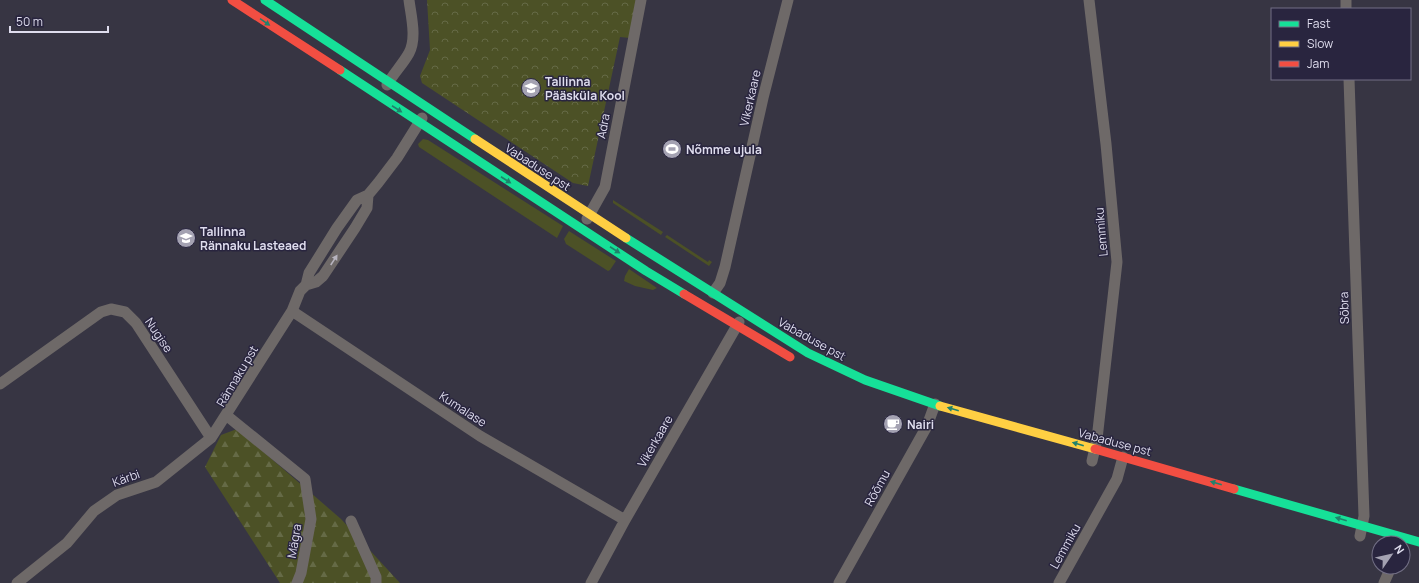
<svg xmlns="http://www.w3.org/2000/svg" width="1419" height="583" viewBox="0 0 1419 583" font-family="Manrope,sans-serif">
	<style>
		.grass { fill: #4c5126 }
		.forest { fill: url(#forest-firs) }
		.park { fill: url(#park-crowns) }
		.lines { fill: none; stroke-linecap: round; stroke-linejoin: round }
		.street { stroke: #6e6968; stroke-width: 11 }
		.fast { stroke: #16e098; stroke-width: 9 }
		.slow { stroke: #ffcf43; stroke-width: 9 }
		.jam { stroke: #f24e42; stroke-width: 9 }
		.oneway { fill: #20826c }
		.oneway2 { fill: #b7b4bf }
		.labels { text-anchor: middle; dominant-baseline: central; stroke-width: 3; stroke-linejoin: round; paint-order: stroke }
		.poi-label { font-size: 12px; font-weight: bold; fill: #dfddee; stroke: #29253f; text-anchor: start }
		.street-label { font-size: 12px; fill: #dfddee; stroke: #29253f }
	</style>
	<defs>
		<pattern id="forest-firs" width="22" height="20" patternUnits="userSpaceOnUse"><rect width="22" height="20" fill="#4c5126"/><path d="M5 1l3.5 6h-7zM16 11l3.5 6h-7z" fill="#656a46"/></pattern>
		<pattern id="park-crowns" width="20" height="18" patternUnits="userSpaceOnUse"><rect width="20" height="18" fill="#4c5126"/><path d="M2 6a3 3 0 1 1 6 0M12 15a3 3 0 1 1 6 0" fill="none" stroke="#656a46"/></pattern>
	</defs>
	<rect width="100%" height="100%" fill="#373543"/>
	<!-- grass -->
	<path class="grass" d="M 423,139 L 428,140 L 563,226 L 557,238 L 419,147 L 418,144 Z
		M 613,200 L 663,232 L 661,235 L 613,203 Z
		M 569,231 L 616,261 L 610,270 L 608,271 L 566,244 L 564,239 Z
		M 667,235 L 708,262 L 709,260 L 712,262 L 709,266 L 665,237 Z
		M 629,269 L 657,288 L 653,290 L 635,286 L 624,281 L 625,276 Z"/>
	<!-- forest -->
	<path class="forest" d="M 237,429 L 341,519 L 400,583 L 280,583 L 205,467 L 221,435 Z"/>
	<!-- park -->
	<path class="park" d="M 427,0 L 636,0 L 630,38 L 620,37 L 588,186 L 573,183 L 422,83 L 420,76 L 430,50 Z"/>
	<g class="lines">
		<!-- street -->
		<path class="street" d="M 1089,0 L 1106,144 L 1117,262 L 1097,439 L 1092,461
			M 1346,0 L 1346,9
			M 1349,79 L 1364,516 L 1360,536
			M 387,85 C 393,74 403,64 409,53 C 417,38 411,16 409,0
			M 587,219 L 605,187 L 641,0
			M 306,285 L 309,273 L 337,228 L 357,200 L 368,195 L 378,183 L 397,158 L 422,118
			M 713,293 L 720,283 L 725,267 L 763,98 L 788,0
			M 292,311 L 480,436 L 625,520
			M 0,384 L 101,312 L 111,309 L 125,312 L 136,323 L 211,438
			M 226,415 L 305,479 L 311,519 L 301,573 L 297,583
			M 351,521 L 376,577 L 376,583
			M 17,583 L 67,543 L 94,511 L 117,495 L 156,482 L 211,438 L 292,311 L 300,291 L 306,285 L 316,282 L 323,276 L 355,228 L 367,208 L 368,195
			M 591,583 L 625,520 L 739,322
			M 839,583 L 927,426 L 935,404
			M 1059,583 L 1117,479 L 1123,457
			M 1384,583 L 1391,567"/>
		<!-- fast -->
		<path class="fast" d="M 265,0 L 475,139
			M 340,70 L 646,271 L 684,294
			M 626,238 L 808,353 L 865,380 L 940,406
			M 1234,489 L 1419,542"/>
		<!-- slow -->
		<path class="slow" d="M 475,139 L 626,238
			M 940,406 L 1095,449"/>
		<!-- jam -->
		<path class="jam" d="M 232,0 L 340,70
			M 684,294 L 790,357
			M 1095,449 L 1234,489"/>
	</g>
	<!-- one-way arrows -->
	<defs><path id="oneway-solid" d="M-6-.8H1V-3.2L6.5 0L1 3.2V.8H-6Z"/></defs>
	<g class="oneway">
		<use href="#oneway-solid" transform="translate(265 22) rotate(34)"/>
		<use href="#oneway-solid" transform="translate(397 109) rotate(33)"/>
		<use href="#oneway-solid" transform="translate(506 180) rotate(33)"/>
		<use href="#oneway-solid" transform="translate(615 250) rotate(33)"/>
		<use href="#oneway-solid" transform="translate(953 409) rotate(-164)"/>
		<use href="#oneway-solid" transform="translate(1078 444) rotate(-164)"/>
		<use href="#oneway-solid" transform="translate(1216 483) rotate(-164)"/>
		<use href="#oneway-solid" transform="translate(1341 519) rotate(-164)"/>
	</g>
	<use class="oneway2" href="#oneway-solid" transform="translate(334 260) rotate(-57)"/>
	<!-- icons -->
	<defs>
		<symbol id="school-disc" viewBox="-11 -11 22 22"><circle r="9.5" fill="#a4a2b2" stroke="#29253f"/><path d="M0-5L7-2L0 1L-7-2ZM-4 1L0 2.5L4 1V4Q0 6-4 4Z" fill="#fff"/></symbol>
		<symbol id="stadium-disc" viewBox="-11 -11 22 22"><circle r="9.5" fill="#a4a2b2" stroke="#29253f"/><path d="M0-5a6.5 5 0 1 0 0 10a6.5 5 0 1 0 0-10ZM-3.5-1.8h7v3.6h-7Z" fill="#fff"/></symbol>
		<symbol id="cafe-disc" viewBox="-11 -11 22 22"><circle r="9.5" fill="#a4a2b2" stroke="#29253f"/><path d="M-5.5-4.5H6V0H3Q3 3.5 0 3.5H-2.5Q-5.5 3.5-5.5 0ZM3-3.2v2h1.7v-2ZM-6 4.5H4V6H-6Z" fill="#fff"/></symbol>
	</defs>
	<g fill-rule="evenodd">
		<use href="#school-disc" x="520" y="77" width="22" height="22"/>
		<use href="#stadium-disc" x="661" y="138" width="22" height="22"/>
		<use href="#school-disc" x="175" y="227" width="22" height="22"/>
		<use href="#cafe-disc" x="882" y="413" width="22" height="22"/>
	</g>
	<g class="labels">
		<!-- poi labels -->
		<g class="poi-label">
			<text x="545" y="81">Tallinna<tspan x="545" dy="14">Pääsküla Kool</tspan></text>
			<text x="686" y="149">Nõmme ujula</text>
			<text x="200" y="231">Tallinna<tspan x="200" dy="14">Rännaku Lasteaed</tspan></text>
			<text x="907" y="424">Nairi</text>
		</g>
		<!-- street labels -->
		<g class="street-label">
			<text transform="translate(750 98) rotate(-77)">Vikerkaare</text>
			<text transform="translate(603 126) rotate(-79)">Adra</text>
			<text transform="translate(538 167) rotate(33)">Vabaduse pst</text>
			<text transform="translate(1101 232) rotate(-95)">Lemmiku</text>
			<text transform="translate(1344 308) rotate(-92)">Sõbra</text>
			<text transform="translate(159 335) rotate(56)">Nugise</text>
			<text transform="translate(812 339) rotate(29)">Vabaduse pst</text>
			<text transform="translate(237 376) rotate(-59)">Rännaku pst</text>
			<text transform="translate(463 409) rotate(33)">Kumalase</text>
			<text transform="translate(655 441) rotate(-60)">Vikerkaare</text>
			<text transform="translate(1115 442) rotate(15)">Vabaduse pst</text>
			<text transform="translate(126 478) rotate(-20)">Kärbi</text>
			<text transform="translate(877 488) rotate(-61)">Rõõmu</text>
			<text transform="translate(294 541) rotate(-80)">Mägra</text>
			<text transform="translate(1065 546) rotate(-61)">Lemmiku</text>
		</g>
	</g>
	<!-- legend -->
	<rect x="1271" y="8" width="140" height="72" fill="#29253f" stroke="#726f85"/>
	<rect x="1279" y="21" width="20" height="6" fill="#16e098" stroke="#726f85"/>
	<text x="1307" y="28" font-size="12" fill="#dfddee">Fast</text>
	<rect x="1279" y="41" width="20" height="6" fill="#ffcf43" stroke="#726f85"/>
	<text x="1307" y="48" font-size="12" fill="#dfddee">Slow</text>
	<rect x="1279" y="61" width="20" height="6" fill="#f24e42" stroke="#726f85"/>
	<text x="1307" y="68" font-size="12" fill="#dfddee">Jam</text>
	<!-- north arrow -->
	<g transform="translate(1391 555) rotate(56)"><circle r="19" fill="#29253f" stroke="#726f85"/>
	<path d="M0-3L7 15L0 10L-7 15Z" fill="#a4a2b2"/>
	<text y="-6" font-size="11" font-weight="bold" text-anchor="middle" fill="#dfddee">N</text>
	</g>
	<!-- scale -->
	<path d="M10 26v6h98v-6" fill="none" stroke="#dfddee" stroke-width="2"/>
	<text x="16" y="26" font-size="12" fill="#dfddee" stroke="#29253f" stroke-width="3" paint-order="stroke">50 m</text>
</svg>
